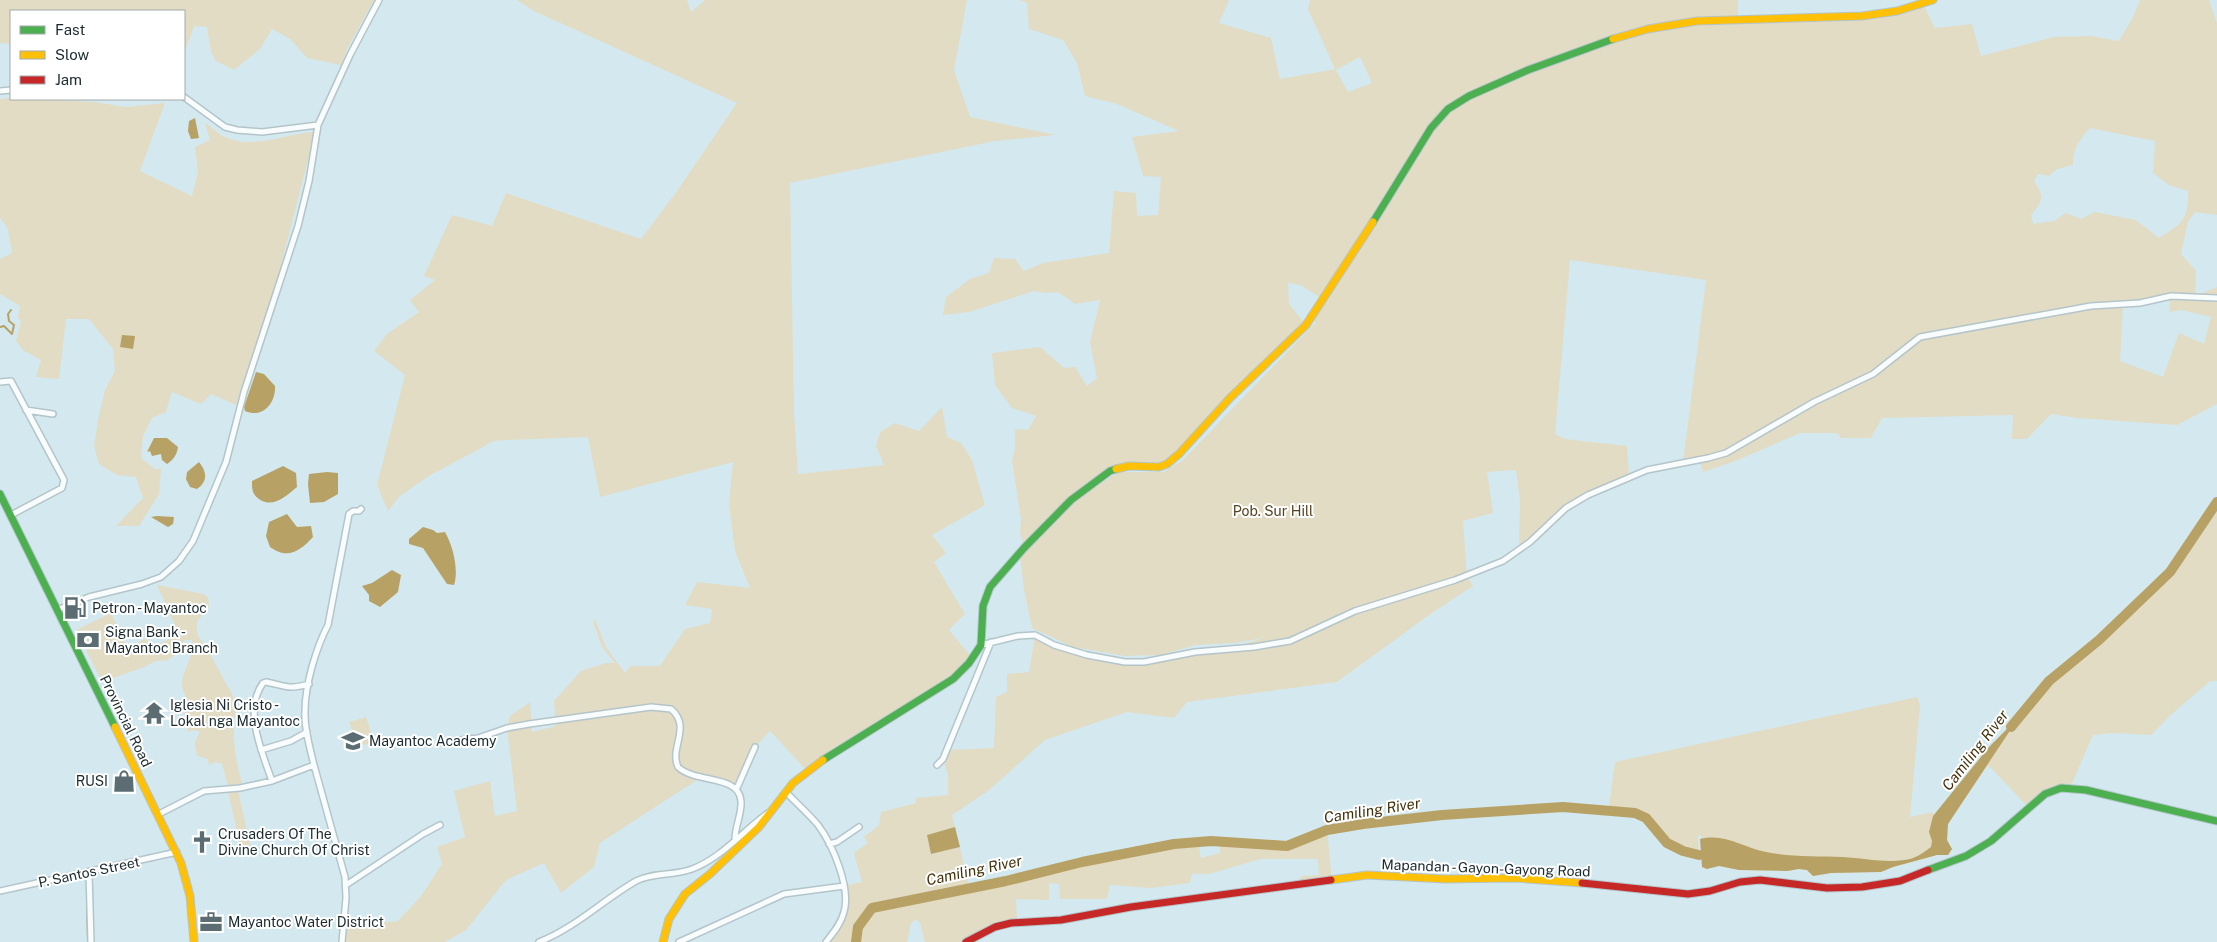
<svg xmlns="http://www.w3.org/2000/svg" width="2217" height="942" viewBox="0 0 2217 942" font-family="'Public Sans',sans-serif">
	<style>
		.green { fill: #e2dcc5; fill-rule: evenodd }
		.water { fill: #b8a164 }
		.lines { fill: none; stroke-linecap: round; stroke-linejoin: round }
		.stream { stroke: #b8a164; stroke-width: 2 }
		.river { stroke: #b8a164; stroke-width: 10 }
		.street-casing { stroke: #b4c5ca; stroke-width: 8 }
		.fast-casing { stroke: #b4c5ca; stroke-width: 9 }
		.slow-casing { stroke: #b4c5ca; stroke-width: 9 }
		.jam-casing { stroke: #b4c5ca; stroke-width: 9 }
		.street { stroke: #f8fcfd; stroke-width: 5 }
		.fast { stroke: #4caf50; stroke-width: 7 }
		.slow { stroke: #ffc107; stroke-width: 7 }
		.jam { stroke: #c62828; stroke-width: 7 }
		.labels { text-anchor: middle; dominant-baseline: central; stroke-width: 4; stroke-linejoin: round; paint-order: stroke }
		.park-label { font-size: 14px; fill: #55421e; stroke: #fff }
		.poi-label { font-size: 14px; fill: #1a2a2f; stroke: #fff; text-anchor: start }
		.street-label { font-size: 14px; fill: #1a2a2f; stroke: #fff }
		.water-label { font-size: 15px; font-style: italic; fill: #43310b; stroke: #fff }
	</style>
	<rect width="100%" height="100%" fill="#d3e9ef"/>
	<!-- green -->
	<path class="green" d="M 0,0 L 374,0 L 347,49 L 341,65 L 307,58 L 290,39 L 272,29 L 260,49 L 234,70 L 216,61 L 211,52 L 207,27 L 194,26 L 184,54 L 184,11 L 11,11 L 11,44 L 0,43 Z
		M 517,0 L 687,0 L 691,12 L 705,0 L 967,0 L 954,70 L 970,117 L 1056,135 L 995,141 L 790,183 L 794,412 L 798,474 L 884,465 L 876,446 L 880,432 L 895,423 L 919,431 L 942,407 L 947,437 L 961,443 L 972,460 L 985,505 L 932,535 L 946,553 L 934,562 L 965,614 L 949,630 L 973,659 L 965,668 L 807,771 L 770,731 L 755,747 L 737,788 L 700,778 L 600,843 L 594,867 L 561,893 L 544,863 L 506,880 L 466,930 L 445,942 L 342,942 L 344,923 L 364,925 L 398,921 L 421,896 L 442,864 L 437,847 L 465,837 L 454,791 L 490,781 L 495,816 L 517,811 L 507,728 L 510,716 L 530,702 L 532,732 L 556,726 L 554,701 L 581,671 L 606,663 L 615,663 L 602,647 L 593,622 L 595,619 L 606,647 L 625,673 L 630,666 L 660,666 L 685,629 L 710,623 L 712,609 L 685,605 L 697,582 L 750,588 L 735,551 L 729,504 L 733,462 L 600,497 L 588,437 L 506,440 L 494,441 L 429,476 L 400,496 L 388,511 L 377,485 L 405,375 L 374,351 L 387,334 L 419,312 L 410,300 L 435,280 L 424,276 L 452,215 L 492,226 L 506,193 L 641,239 L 677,191 L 737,103 L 534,11 Z
		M 1019,0 L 1229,0 L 1219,23 L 1271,38 L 1280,79 L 1335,69 L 1308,9 L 1310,0 L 1738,0 L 1738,19 L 1655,29 L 1754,19 L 1835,19 L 1924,6 L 1935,28 L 1972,24 L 1981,56 L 2054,37 L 2091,36 L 2119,41 L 2132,19 L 2140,0 L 2209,0 L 2217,23 L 2217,215 L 2195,212 L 2188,222 L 2181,254 L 2196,271 L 2195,296 L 2217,287 L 2217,404 L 2177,425 L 2078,418 L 2051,414 L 2027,439 L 2012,439 L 2013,415 L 1882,418 L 1871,438 L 1841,438 L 1837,433 L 1800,433 L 1733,462 L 1703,472 L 1699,459 L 1683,463 L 1706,280 L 1570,260 L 1555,434 L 1565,439 L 1627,446 L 1629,477 L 1581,499 L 1562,513 L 1519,551 L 1520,501 L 1516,470 L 1487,472 L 1493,513 L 1463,521 L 1467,575 L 1473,586 L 1429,615 L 1337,682 L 1187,702 L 1174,718 L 1127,712 L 1045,740 L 988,791 L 952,815 L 955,827 L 927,835 L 931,854 L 960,847 L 969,888 C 1045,873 1120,849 1198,842 L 1201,858 L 1220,853 L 1220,841 L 1287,846 L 1327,830 L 1332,880 L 1298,884 L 1301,876 L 1319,875 L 1318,859 L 1261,859 L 1209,874 L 1192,874 L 1190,883 L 1151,888 L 1110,885 L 1107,899 L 1060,899 L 1059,884 L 1049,883 L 1049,900 L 1016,899 L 1017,923 L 996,926 L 966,942 L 925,942 L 920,923 L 916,919 L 911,923 L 907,942 L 826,942 L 844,914 L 844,886 L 862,882 L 854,853 L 868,843 L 864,837 L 879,825 L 881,812 L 916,803 L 915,798 L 948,795 L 948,775 L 944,762 L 948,750 L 994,748 L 996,697 L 1007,692 L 1007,674 L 1029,672 L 1035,635 L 1070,650 L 1125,662 L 1160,659 L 1224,650 L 1263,638 L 1234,643 L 1195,645 L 1161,655 L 1125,656 L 1073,647 L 1032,628 L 1024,590 L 1020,555 L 1085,493 L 1119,472 L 1163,472 L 1182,461 L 1315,323 L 1314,312 L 1323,299 L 1300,285 L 1288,283 L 1289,304 L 1306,325 L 1165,465 L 1129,466 L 1093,482 L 1024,548 L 1020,532 L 1021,519 L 1012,461 L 1015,449 L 1015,429 L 1028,430 L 1036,416 L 1012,408 L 995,385 L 992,353 L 1040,347 L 1064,368 L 1075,367 L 1087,386 L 1097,378 L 1090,342 L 1100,300 L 1075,304 L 1058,292 L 1045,293 L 1034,291 L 969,312 L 943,315 L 946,297 L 970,279 L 989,273 L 994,258 L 1015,259 L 1024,271 L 1043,263 L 1109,253 L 1114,191 L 1136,193 L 1137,216 L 1158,215 L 1161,177 L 1143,176 L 1132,137 L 1179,131 L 1117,104 L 1085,96 L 1077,63 L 1063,40 L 1029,29 L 1027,3 ZM 1360,57 L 1372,83 L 1348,92 L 1336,70 ZM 2090,128 L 2155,141 L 2153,173 L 2169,185 L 2188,191 C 2189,219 2182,224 2159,238 L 2136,220 L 2095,212 L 2081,219 L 2066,213 L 2054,221 L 2033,224 L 2031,215 C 2043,200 2045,198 2034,181 L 2038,174 L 2049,176 L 2057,169 L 2073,165 C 2072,150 2080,139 2090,128 ZM 2171,297 L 2169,312 L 2181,310 L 2211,317 L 2204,344 L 2179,333 L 2163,377 L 2120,361 L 2123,305 Z
		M 10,98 L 94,102 L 126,107 L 165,103 L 140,171 L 192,196 L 198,172 L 195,147 L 210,140 L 205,122 C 211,127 217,133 223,136 C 252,151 286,133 315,132 L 267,320 L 236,405 L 211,394 L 201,404 L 172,392 L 166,412 L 152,418 L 143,436 L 141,458 L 155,469 L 161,469 L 159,494 L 139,526 L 116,526 L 143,498 L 136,477 L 117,475 L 99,464 L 94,446 L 99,415 L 105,390 L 115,371 L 113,349 L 89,319 L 66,319 L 59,379 L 36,377 L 41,360 L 23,350 L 16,341 L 21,322 L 18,317 L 20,306 L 0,294 L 0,259 L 12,253 L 8,229 L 0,218 L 0,99 Z
		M 2217,502 L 2217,681 L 2210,681 L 2172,714 L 2151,735 L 2114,733 L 2093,735 L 2070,788 L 2059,788 L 2028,807 L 1988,765 L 1948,824 L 1947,840 L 1952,849 L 1948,855 L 1937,855 L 1893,867 L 1881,872 L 1831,873 L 1813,876 L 1807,870 L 1799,869 L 1787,871 L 1739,870 L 1719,866 L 1704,869 L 1702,867 L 1701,835 L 1698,836 L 1699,855 L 1685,852 L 1667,843 L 1646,818 L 1635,813 L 1563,807 L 1609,806 L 1615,762 L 1917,697 L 1920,705 L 1910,817 L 1932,812 L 1934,816 L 1989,747 L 2020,717 L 2049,681 L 2099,640 L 2171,569 Z
		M 157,585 L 203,594 L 208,597 L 209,608 L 197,621 C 196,631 197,637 205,645 L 238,705 C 229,724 236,764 242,783 L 228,786 L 222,764 L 216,762 L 209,765 L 208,759 L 197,756 L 195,742 L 200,732 L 195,730 L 188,732 L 184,713 L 192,708 C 189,702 183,693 182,686 C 181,671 195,658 192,640 L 184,640 L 180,651 L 168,660 L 155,661 L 147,666 L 102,682 L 76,630 L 111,613 L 128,648 L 146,638 L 151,648 L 179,634 Z
		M 366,717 L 374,742 L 357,747 L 349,722 Z
		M 238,790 L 251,849 L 241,849 L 228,792 Z"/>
	<!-- water -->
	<path class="water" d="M 195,118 L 199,138 L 191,139 L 188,131 L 189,121 Z
		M 122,335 L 135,336 L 133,349 L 120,347 Z
		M 256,372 L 264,374 L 275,386 C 276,403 263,419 245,411 L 244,407 Z
		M 154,438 L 167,438 L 178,447 C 177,455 173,460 167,464 L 162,460 L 161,454 L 152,456 L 150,451 L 147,452 Z
		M 199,462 C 207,472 208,481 197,489 L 190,487 L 186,479 L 187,472 Z
		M 283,466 L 296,473 L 297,487 C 286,496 273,509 259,499 C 252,494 252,489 252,481 Z
		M 327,472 L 338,473 L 338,494 L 324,502 L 310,503 L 308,484 L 309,474 Z
		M 287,514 L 297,527 L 311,526 L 313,537 C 300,551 288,560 270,547 L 266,536 L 269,522 Z
		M 157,516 L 174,517 L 173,524 L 168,527 L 151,517 Z
		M 423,527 L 433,530 L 437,533 L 445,532 C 453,546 459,570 454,585 L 447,584 L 423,548 L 409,544 L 409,539 Z
		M 392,570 L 401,575 L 398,592 L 380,607 L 369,601 L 369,595 L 362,586 L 372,583 Z
		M 2019,717 L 1948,824 L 1947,840 L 1952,849 L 1948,855 L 1937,855 L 1893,867 L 1881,872 L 1831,873 L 1813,876 L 1807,870 L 1799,869 L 1787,871 L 1739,870 L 1719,866 L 1707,869 L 1702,867 L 1700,839 C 1726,833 1741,847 1766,852 C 1791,857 1818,856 1843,857 C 1863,858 1884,863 1904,860 C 1915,859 1923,853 1931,847 L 1932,841 L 1929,832 L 1933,816 L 1989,747 Z
		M 955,827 L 960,847 L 931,854 L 927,835 Z"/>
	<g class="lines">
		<!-- stream -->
		<path class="stream" d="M 0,327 L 4,326 L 12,334 L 14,325 L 9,321 L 8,314 L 11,310
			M 57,882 L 87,877
			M 87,902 L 88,942"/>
		<!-- river -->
		<path class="river" d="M 2011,727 L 2049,681 L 2099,640 L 2170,572 L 2217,502
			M 856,942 L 858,927 L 872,908 L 1006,881 L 1082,862 L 1174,844 L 1211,841 L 1287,846 L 1327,830 L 1363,824 L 1442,815 L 1563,807 L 1635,813 L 1646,818 L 1667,843 L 1683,851 L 1699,855"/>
		<defs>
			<path id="street" d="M 0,91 L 11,90
				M 184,97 L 225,127 L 237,130 L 262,132 L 318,125
				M 0,382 L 11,381 L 64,480 L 62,488 L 11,515
				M 26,410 L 53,414
				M 57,610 L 89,597 L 142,584 L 161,577 L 179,561 L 193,541 L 226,462 L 244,392 L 298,226 L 309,181 L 318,125 L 350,55 L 379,0
				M 981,645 L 1018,636 L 1035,635 L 1054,645 L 1087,655 L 1125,662 L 1144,662 L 1195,652 L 1254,647 L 1290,641 L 1355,611 L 1455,580 L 1503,561 L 1530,542 L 1566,508 L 1588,495 L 1647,470 L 1708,458 L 1726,453 L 1814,402 L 1873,374 L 1920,337 L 2091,306 L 2140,303 L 2171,296 L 2217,298
				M 452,741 L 478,738 L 507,728 L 529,724 L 651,707 L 671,709 C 692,727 669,748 678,767 C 696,784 739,774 741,801 C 742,814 735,826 735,839
				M 261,750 L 291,741 L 307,732
				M 314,765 C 310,748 304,729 305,711 C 305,685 316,648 328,625 L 349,514 L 353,511 L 359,511 L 361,509
				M 937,765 L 943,759 L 991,642
				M 272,781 C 262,752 243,710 263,683 L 266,682 C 287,686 287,690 309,684
				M 737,788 L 755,747
				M 786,792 C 796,803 808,813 818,825 C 833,845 851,888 844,912 C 841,924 833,933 826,942
				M 159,814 L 204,791 L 240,788 L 272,781 L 314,765 L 345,877 L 346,898 L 342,942
				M 829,844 L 837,842 L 859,827
				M 89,873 L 91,942
				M 346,885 L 423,834 L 440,825
				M 0,891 L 177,852
				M 539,942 C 575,928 603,900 636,881 C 653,872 674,876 692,869 C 720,859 743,831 768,813
				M 679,942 L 784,894 L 844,886"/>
			<path id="fast" d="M 1373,222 L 1431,128 L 1448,109 L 1469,96 L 1528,70 L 1613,39
				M 0,494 L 115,727
				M 823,760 L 953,679 L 969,663 L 981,645 L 983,606 L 990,587 L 1024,548 L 1071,500 L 1110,471 L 1116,469
				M 1928,870 L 1966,856 L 1991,841 L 2045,794 L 2061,788 L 2086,790 L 2217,821"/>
			<path id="slow" d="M 1613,39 L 1648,29 L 1697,21 L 1862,16 L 1897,11 L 1933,0
				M 1116,469 L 1129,466 L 1159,467 L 1167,464 L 1179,454 L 1230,398 L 1306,325 L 1373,222
				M 115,727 L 181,863 L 190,896 L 194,942
				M 1331,880 L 1367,875 L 1445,879 L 1515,878 L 1582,883
				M 663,942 L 669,919 L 685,894 L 710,874 L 759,827 L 793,783 L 823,760"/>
			<path id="jam" d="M 1582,883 L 1688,894 L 1710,891 L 1740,882 L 1760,880 L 1827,888 L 1862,887 L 1900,881 L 1928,870
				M 966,942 L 995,927 L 1011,923 L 1061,920 L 1131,907 L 1331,880"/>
		</defs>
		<!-- street casing -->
		<use href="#street" class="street-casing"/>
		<!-- fast casing -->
		<use href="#fast" class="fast-casing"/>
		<!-- slow casing -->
		<use href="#slow" class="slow-casing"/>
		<!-- jam casing -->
		<use href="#jam" class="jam-casing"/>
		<!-- street -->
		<use href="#street" class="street"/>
		<!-- fast -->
		<use href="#fast" class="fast"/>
		<!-- slow -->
		<use href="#slow" class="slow"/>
		<!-- jam -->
		<use href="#jam" class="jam"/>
	</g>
	<!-- icons -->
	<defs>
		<symbol id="fuel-bare" viewBox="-9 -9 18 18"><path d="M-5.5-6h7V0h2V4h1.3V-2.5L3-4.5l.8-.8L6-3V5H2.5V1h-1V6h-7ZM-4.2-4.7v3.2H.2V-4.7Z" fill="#5b6d72" stroke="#fff" stroke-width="2.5" paint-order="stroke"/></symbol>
		<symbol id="bank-bare" viewBox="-9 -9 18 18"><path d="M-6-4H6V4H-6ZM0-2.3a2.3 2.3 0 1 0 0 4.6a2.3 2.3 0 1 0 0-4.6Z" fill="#5b6d72" stroke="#fff" stroke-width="2.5" paint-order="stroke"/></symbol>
		<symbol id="temple-bare" viewBox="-9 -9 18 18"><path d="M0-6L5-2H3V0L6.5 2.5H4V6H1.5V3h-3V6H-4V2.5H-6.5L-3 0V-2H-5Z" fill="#5b6d72" stroke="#fff" stroke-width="2.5" paint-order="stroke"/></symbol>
		<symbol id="school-bare" viewBox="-9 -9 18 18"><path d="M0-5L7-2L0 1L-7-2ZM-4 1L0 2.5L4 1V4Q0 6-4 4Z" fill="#5b6d72" stroke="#fff" stroke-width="2.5" paint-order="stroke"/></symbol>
		<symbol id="shop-bare" viewBox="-9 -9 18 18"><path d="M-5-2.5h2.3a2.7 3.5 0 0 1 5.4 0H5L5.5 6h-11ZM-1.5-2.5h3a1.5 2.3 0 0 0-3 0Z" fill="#5b6d72" stroke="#fff" stroke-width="2.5" paint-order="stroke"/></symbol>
		<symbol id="church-bare" viewBox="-9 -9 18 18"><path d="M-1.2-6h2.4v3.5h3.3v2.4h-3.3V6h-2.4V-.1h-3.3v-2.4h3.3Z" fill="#5b6d72" stroke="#fff" stroke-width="2.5" paint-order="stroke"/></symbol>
		<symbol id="office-bare" viewBox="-9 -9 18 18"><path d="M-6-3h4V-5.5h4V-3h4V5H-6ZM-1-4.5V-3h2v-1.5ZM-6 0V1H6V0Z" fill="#5b6d72" stroke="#fff" stroke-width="2.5" paint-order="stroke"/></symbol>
	</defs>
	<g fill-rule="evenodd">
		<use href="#fuel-bare" x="59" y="592" width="32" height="32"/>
		<use href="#bank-bare" x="72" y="624" width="32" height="32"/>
		<use href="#temple-bare" x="138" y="697" width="32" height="32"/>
		<use href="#school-bare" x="337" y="725" width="32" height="32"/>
		<use href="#shop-bare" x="108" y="765" width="32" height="32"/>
		<use href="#church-bare" x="186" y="826" width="32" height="32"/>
		<use href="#office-bare" x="195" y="906" width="32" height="32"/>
	</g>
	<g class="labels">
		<!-- park labels -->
		<g class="park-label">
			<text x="1273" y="511">Pob. Sur Hill</text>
		</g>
		<!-- poi labels -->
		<g class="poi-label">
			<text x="92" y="608">Petron - Mayantoc</text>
			<text x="105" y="632">Signa Bank -<tspan x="105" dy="16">Mayantoc Branch</tspan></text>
			<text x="170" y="705">Iglesia Ni Cristo -<tspan x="170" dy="16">Lokal nga Mayantoc</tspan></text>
			<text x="369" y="741">Mayantoc Academy</text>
			<text x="108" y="781" text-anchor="end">RUSI</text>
			<text x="218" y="834">Crusaders Of The<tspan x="218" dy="16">Divine Church Of Christ</tspan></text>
			<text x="228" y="922">Mayantoc Water District</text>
		</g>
		<!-- street labels -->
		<g class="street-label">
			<text transform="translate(126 721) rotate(64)">Provincial Road</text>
			<text transform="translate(1486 868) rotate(2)">Mapandan - Gayon-Gayong Road</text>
			<text transform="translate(89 872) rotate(-12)">P. Santos Street</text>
		</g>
		<!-- water labels -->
		<g class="water-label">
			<text transform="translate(1975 750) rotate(-52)">Camiling River</text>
			<text transform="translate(1372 810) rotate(-9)">Camiling River</text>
			<text transform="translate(974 870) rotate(-12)">Camiling River</text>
		</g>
	</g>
	<!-- legend -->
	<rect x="10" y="10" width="175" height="90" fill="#ffffff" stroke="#a3aaac"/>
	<rect x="20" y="26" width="25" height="8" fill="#4caf50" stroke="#a3aaac"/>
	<text x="55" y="35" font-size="15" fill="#1a2a2f">Fast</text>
	<rect x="20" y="51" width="25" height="8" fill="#ffc107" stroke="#a3aaac"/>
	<text x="55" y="60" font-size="15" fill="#1a2a2f">Slow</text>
	<rect x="20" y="76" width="25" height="8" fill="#c62828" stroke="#a3aaac"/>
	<text x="55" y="85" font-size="15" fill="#1a2a2f">Jam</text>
</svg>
